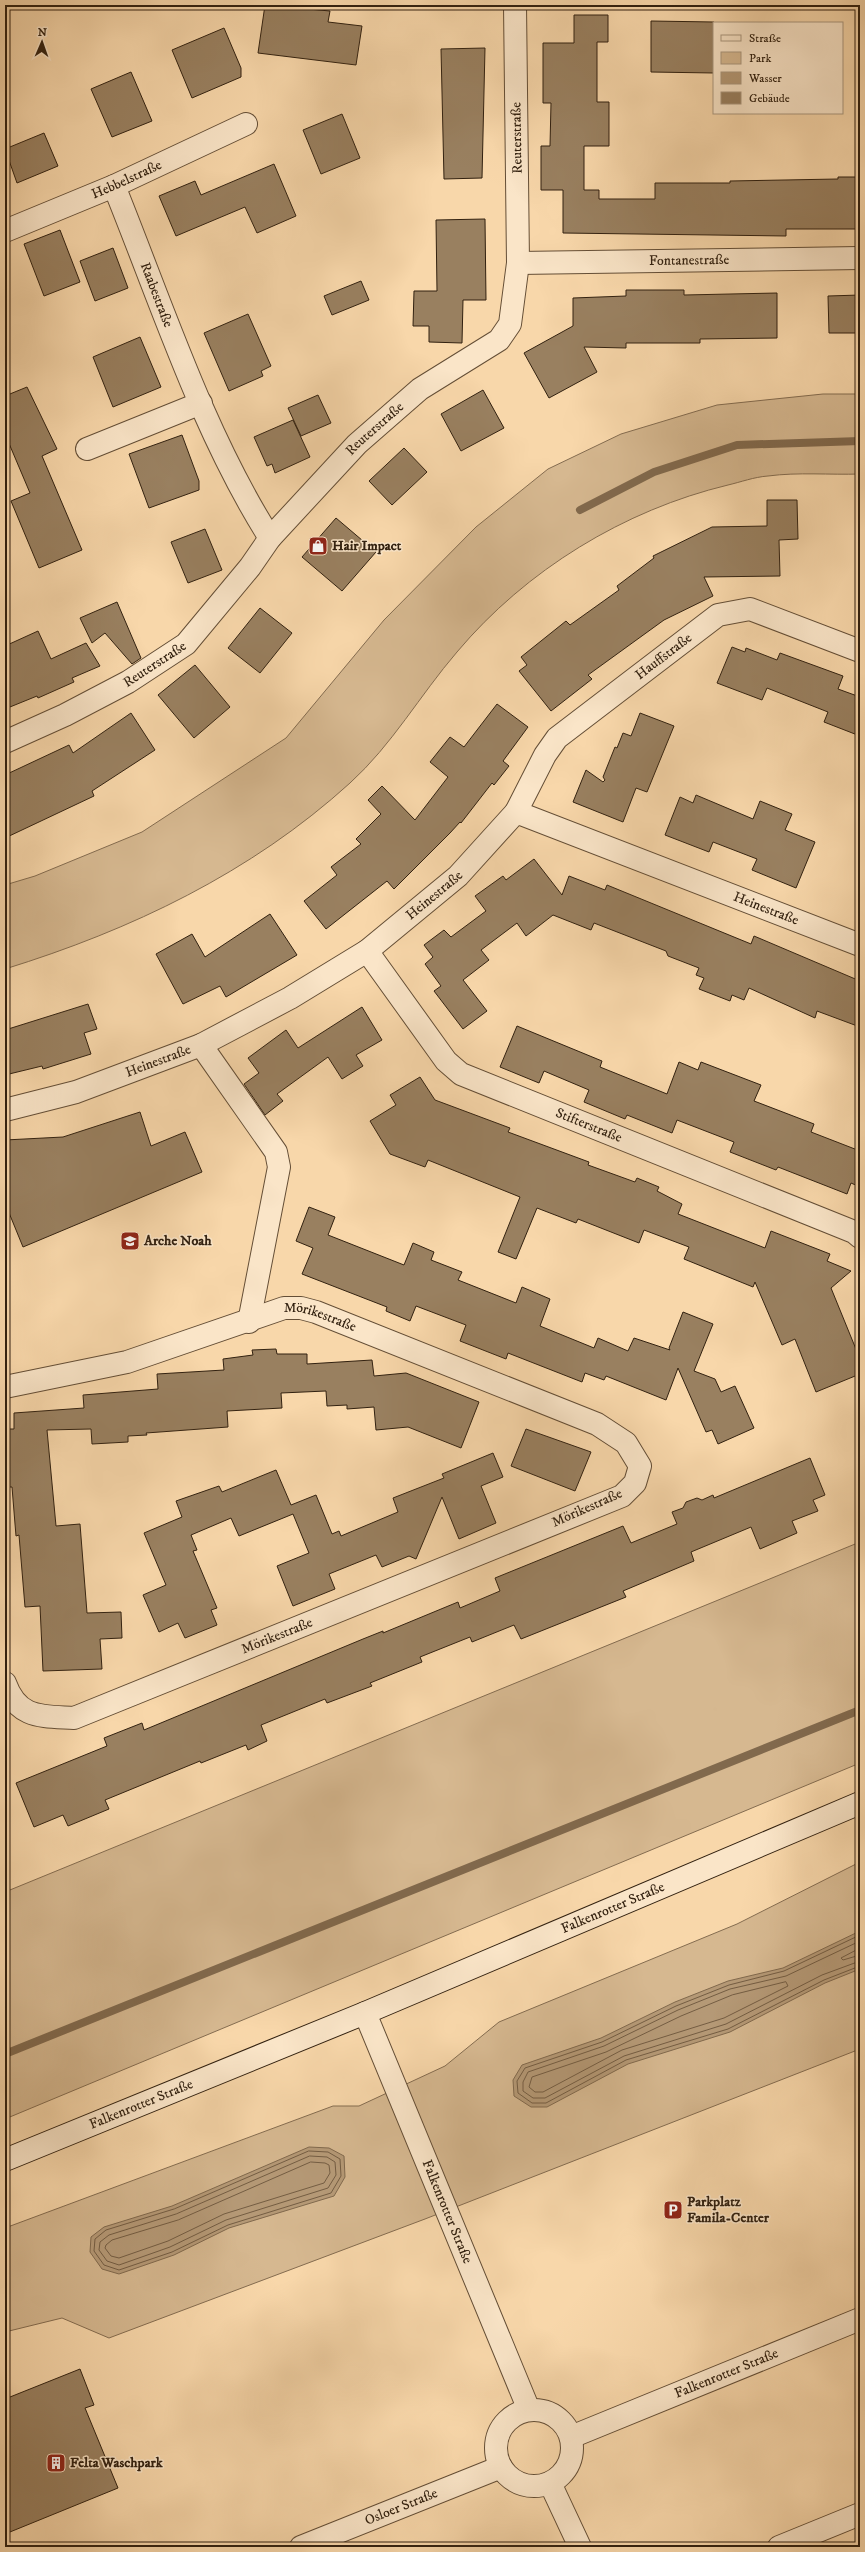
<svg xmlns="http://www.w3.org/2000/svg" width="865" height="2552" viewBox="0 0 865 2552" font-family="'IM FELL DW Pica',serif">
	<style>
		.green { fill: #d6b890; stroke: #846c50 }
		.water { fill: #b59976; stroke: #81694d }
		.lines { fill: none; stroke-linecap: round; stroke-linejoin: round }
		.shore { stroke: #745d43; stroke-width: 1 }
		.stream { stroke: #81694d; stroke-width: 8 }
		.building { fill: #998060; stroke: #322110 }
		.street-casing { stroke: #644e36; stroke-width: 24 }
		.secondary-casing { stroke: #322110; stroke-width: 24 }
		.street { stroke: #fae5c8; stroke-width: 22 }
		.secondary { stroke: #fae5c8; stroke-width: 22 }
		.labels { text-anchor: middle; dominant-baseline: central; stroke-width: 3; stroke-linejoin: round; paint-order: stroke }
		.street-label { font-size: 14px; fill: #322110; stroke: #fae5c8 }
		.poi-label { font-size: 14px; font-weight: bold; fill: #322110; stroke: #fae5c8; text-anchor: start }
	</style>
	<rect width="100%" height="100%" fill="#f8d7aa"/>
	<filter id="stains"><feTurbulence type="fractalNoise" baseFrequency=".005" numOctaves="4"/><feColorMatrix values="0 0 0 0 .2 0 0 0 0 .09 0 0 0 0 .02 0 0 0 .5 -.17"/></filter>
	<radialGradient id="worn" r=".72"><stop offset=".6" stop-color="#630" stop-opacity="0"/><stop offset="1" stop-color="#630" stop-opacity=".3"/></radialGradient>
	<!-- green -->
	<path class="green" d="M 823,394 L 860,394 L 860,474 C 830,475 798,472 768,476 C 754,477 741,482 728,485 C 624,510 526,570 457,652 C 420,695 392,745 350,783 C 251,873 131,930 5,969 L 5,885 L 35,876 L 142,832 L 286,738 L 384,620 L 476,527 L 548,469 L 621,434 L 717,405 Z
		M 860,1542 L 860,1763 L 5,2119 L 5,1892 Z
		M 860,1862 L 860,2049 L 425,2219 L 109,2338 L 62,2318 L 5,2332 L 5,2228 L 333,2106 L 359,2106 L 445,2066 L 499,2022 L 737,1924 Z"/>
	<!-- water -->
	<path class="water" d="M 860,1931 L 860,1969 L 825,1983 L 730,2032 L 628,2064 L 547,2107 L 531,2107 L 514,2096 L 513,2080 L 522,2065 L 601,2038 L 675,2002 L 728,1981 L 783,1968 Z
		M 309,2147 L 329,2148 L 344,2156 L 345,2177 L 334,2196 L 229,2228 L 174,2255 L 119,2274 L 102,2269 L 90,2252 L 91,2237 L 104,2227 L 172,2206 Z"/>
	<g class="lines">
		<!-- shore -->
		<path class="shore" d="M 860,1935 L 784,1971 L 729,1985 L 676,2006 L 602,2042 L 525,2068 L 517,2081 L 518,2093 L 532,2103 L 546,2103 L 626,2060 L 728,2029 L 824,1980 L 860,1966
			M 860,1941 L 786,1976 L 730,1989 L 678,2010 L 604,2046 L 528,2072 L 523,2082 L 523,2091 L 533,2098 L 545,2098 L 624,2056 L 726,2024 L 822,1975 L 860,1961
			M 860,1948 L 841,1958 L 843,1960 L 860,1955
			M 786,1982 L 788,1986 L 724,2018 L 622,2050 L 543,2092 L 535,2092 L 529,2087 L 532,2077 L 606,2052 L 681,2016 L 732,1995 Z
			M 309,2151 L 328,2152 L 340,2159 L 341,2176 L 331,2193 L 228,2225 L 172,2252 L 119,2270 L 104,2265 L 94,2251 L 95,2239 L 106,2230 L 174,2209 Z
			M 310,2156 L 327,2157 L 335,2162 L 336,2175 L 328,2188 L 226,2220 L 170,2247 L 119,2265 L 107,2261 L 99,2250 L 100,2242 L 109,2235 L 176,2214 Z
			M 311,2162 L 325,2163 L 329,2165 L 330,2173 L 324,2183 L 224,2214 L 168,2241 L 119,2258 L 111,2256 L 105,2248 L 106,2245 L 112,2240 L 178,2220 Z"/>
		<!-- stream -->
		<path class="stream" d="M 580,510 L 654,472 L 737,445 L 860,441
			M 5,2054 L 860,1710"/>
	</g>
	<!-- building -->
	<path class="building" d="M 265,5 L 330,11 L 328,22 L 362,26 L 356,65 L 258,53 Z
		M 574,15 L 608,15 L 608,42 L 597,42 L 597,102 L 609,102 L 609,146 L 584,146 L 584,190 L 599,190 L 599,199 L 655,199 L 655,183 L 730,183 L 730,181 L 838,179 L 838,177 L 860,177 L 860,229 L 786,229 L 786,236 L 563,233 L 563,190 L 541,190 L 541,146 L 550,146 L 551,103 L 543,103 L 543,43 L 574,43 Z
		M 651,21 L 714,22 L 714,73 L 651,72 Z
		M 224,28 L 241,68 L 241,77 L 192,98 L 172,50 Z
		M 485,48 L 482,178 L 444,179 L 441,49 Z
		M 131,72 L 152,121 L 112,137 L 91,89 Z
		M 342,114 L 360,158 L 321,174 L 303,130 Z
		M 44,133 L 58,166 L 17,183 L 5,149 Z
		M 274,164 L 296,216 L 257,233 L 245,207 L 176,236 L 159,196 L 195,181 L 201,195 Z
		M 485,219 L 486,300 L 463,300 L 462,343 L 429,342 L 429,326 L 413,326 L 414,291 L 437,291 L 436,220 Z
		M 60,230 L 80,282 L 44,296 L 24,244 Z
		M 113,248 L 128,288 L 95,301 L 80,261 Z
		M 361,281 L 369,300 L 332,315 L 324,296 Z
		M 626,290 L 684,290 L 684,295 L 777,293 L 777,338 L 700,339 L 700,343 L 626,343 L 626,348 L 584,347 L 597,372 L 549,398 L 524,353 L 573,326 L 573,298 L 626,296 Z
		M 860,295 L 860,333 L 829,333 L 828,296 Z
		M 248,314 L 271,366 L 261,371 L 263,376 L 229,391 L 204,333 Z
		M 140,337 L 161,387 L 113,407 L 93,357 Z
		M 27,387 L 57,449 L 42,456 L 82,550 L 39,568 L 11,501 L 30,493 L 5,434 L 5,396 Z
		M 483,390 L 504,428 L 461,451 L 441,414 Z
		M 318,395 L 331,423 L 301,436 L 288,408 Z
		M 293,420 L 310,457 L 275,473 L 272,464 L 267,466 L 254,437 Z
		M 182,435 L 199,481 L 199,490 L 149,508 L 129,454 Z
		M 404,448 L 427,472 L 392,505 L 369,481 Z
		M 767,500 L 797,500 L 798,539 L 779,540 L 780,576 L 704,577 L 713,596 L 664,620 L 588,675 L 592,679 L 551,711 L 519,671 L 527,665 L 521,657 L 566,621 L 570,625 L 619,590 L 617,586 L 654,558 L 653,556 L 712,527 L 767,526 Z
		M 336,518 L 376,552 L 342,591 L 302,557 Z
		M 205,529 L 222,570 L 188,583 L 171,542 Z
		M 117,602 L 141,658 L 132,664 L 105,633 L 92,643 L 80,618 Z
		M 260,608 L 292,633 L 260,673 L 228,648 Z
		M 38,631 L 51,659 L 86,643 L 100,666 L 72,678 L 74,682 L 38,698 L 37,696 L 5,709 L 5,646 Z
		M 732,647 L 745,652 L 746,648 L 777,660 L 780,653 L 843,676 L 838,689 L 860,697 L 860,736 L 824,722 L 828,712 L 767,688 L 762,700 L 717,683 Z
		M 195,665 L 230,707 L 194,738 L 158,695 Z
		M 497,704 L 528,727 L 503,761 L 509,766 L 494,785 L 492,783 L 461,823 L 460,822 L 450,833 L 394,889 L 387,881 L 326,929 L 304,901 L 337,875 L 331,867 L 361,844 L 356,839 L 381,814 L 368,800 L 382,786 L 415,820 L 448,777 L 430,762 L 450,737 L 464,747 Z
		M 131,713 L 155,750 L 92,791 L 94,796 L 5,838 L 5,775 L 69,745 L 73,753 Z
		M 640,713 L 674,726 L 647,792 L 636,788 L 623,822 L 573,802 L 586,770 L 603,782 L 605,780 L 603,777 L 615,747 L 617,748 L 623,733 L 631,736 Z
		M 696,795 L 753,819 L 760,801 L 792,814 L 785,830 L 815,842 L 796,888 L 752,870 L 757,859 L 713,842 L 709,852 L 665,835 L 680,797 L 693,803 Z
		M 534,859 L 562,895 L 569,876 L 605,890 L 607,885 L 751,944 L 754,936 L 860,981 L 860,1027 L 817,1011 L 815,1018 L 749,988 L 744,1000 L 732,995 L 730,1001 L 699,989 L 704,978 L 696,975 L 699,968 L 668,956 L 666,951 L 594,923 L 591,930 L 553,915 L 526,936 L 517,923 L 481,950 L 489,960 L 463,980 L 487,1011 L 463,1029 L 434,991 L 441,986 L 425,964 L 433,957 L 424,945 L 444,930 L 451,937 L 486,911 L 475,896 L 503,876 L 506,880 Z
		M 270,914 L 297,955 L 226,997 L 220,986 L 183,1004 L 156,954 L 192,934 L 205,957 Z
		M 88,1004 L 97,1029 L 84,1033 L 91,1054 L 43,1069 L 42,1066 L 5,1075 L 5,1030 Z
		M 362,1007 L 382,1040 L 356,1055 L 363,1066 L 342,1079 L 328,1057 L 277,1094 L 283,1101 L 265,1115 L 244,1084 L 259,1073 L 248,1058 L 286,1030 L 298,1048 Z
		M 517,1026 L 602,1061 L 600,1067 L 667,1094 L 679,1062 L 698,1070 L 701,1062 L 761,1085 L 754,1101 L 814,1124 L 811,1132 L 860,1151 L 860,1187 L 851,1183 L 847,1194 L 778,1167 L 776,1170 L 730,1152 L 734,1142 L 677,1120 L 672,1133 L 627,1115 L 625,1119 L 584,1102 L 589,1090 L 544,1071 L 539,1083 L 500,1067 Z
		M 420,1077 L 435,1100 L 510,1128 L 508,1132 L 589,1162 L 588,1165 L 635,1182 L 637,1178 L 659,1187 L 657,1191 L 682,1204 L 678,1214 L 765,1248 L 771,1231 L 830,1254 L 827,1261 L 851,1271 L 831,1288 L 860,1359 L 860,1374 L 816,1392 L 795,1339 L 782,1345 L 755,1282 L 753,1287 L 684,1259 L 689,1247 L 644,1230 L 639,1243 L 578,1219 L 576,1223 L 537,1208 L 516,1259 L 498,1252 L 520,1197 L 428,1160 L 425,1167 L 390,1154 L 370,1121 L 396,1105 L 390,1095 Z
		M 140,1112 L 151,1146 L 185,1132 L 202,1172 L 23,1247 L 5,1203 L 5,1140 L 63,1137 Z
		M 309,1207 L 335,1217 L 328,1235 L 404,1265 L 413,1243 L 434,1252 L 431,1260 L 462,1272 L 458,1280 L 516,1303 L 522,1287 L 550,1299 L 540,1326 L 594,1348 L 598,1338 L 628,1351 L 634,1338 L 670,1350 L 669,1348 L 683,1312 L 713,1324 L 694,1371 L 715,1379 L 721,1392 L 735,1386 L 754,1428 L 718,1444 L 712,1430 L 706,1432 L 678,1368 L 666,1400 L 606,1376 L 604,1380 L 585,1373 L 582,1382 L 508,1353 L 506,1359 L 460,1341 L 466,1325 L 416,1306 L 410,1321 L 386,1311 L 387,1307 L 302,1274 L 313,1248 L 296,1241 Z
		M 276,1349 L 277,1354 L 307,1354 L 307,1364 L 372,1360 L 374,1376 L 406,1373 L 479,1402 L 461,1448 L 408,1427 L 376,1430 L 374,1407 L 347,1409 L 347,1405 L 327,1406 L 326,1391 L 281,1393 L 282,1408 L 227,1411 L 228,1427 L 146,1433 L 147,1435 L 128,1436 L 128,1442 L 92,1444 L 91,1429 L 47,1430 L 56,1526 L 80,1524 L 87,1613 L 121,1612 L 122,1638 L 100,1639 L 102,1669 L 43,1671 L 40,1606 L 25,1607 L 19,1535 L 16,1536 L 12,1487 L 5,1487 L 5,1457 L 7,1457 L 5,1429 L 14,1429 L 14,1413 L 84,1408 L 83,1395 L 158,1389 L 157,1374 L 224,1370 L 223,1359 L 253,1355 L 252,1350 Z
		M 526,1429 L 591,1452 L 575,1491 L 511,1466 Z
		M 493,1453 L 503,1477 L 481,1486 L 496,1523 L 459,1539 L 442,1497 L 416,1559 L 409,1556 L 382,1567 L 376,1555 L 329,1574 L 335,1589 L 293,1606 L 277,1566 L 309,1553 L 293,1514 L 239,1536 L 231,1518 L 191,1535 L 197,1550 L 193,1551 L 217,1608 L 211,1610 L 217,1625 L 185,1638 L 178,1623 L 159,1632 L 143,1595 L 166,1585 L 144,1533 L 182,1517 L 176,1501 L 219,1486 L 222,1492 L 276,1470 L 291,1505 L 316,1495 L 332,1534 L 339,1531 L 341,1536 L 398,1512 L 393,1498 L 444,1478 L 442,1474 Z
		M 810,1458 L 825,1495 L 813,1500 L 818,1511 L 792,1521 L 797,1533 L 760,1549 L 751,1527 L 691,1552 L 694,1561 L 623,1591 L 626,1597 L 521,1639 L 514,1625 L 472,1642 L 470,1637 L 420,1657 L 422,1662 L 370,1683 L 372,1686 L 327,1703 L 325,1699 L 261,1725 L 267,1741 L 248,1750 L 246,1745 L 201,1763 L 200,1761 L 105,1800 L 109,1809 L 68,1826 L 63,1815 L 34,1827 L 16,1783 L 107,1746 L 104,1738 L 142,1723 L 144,1730 L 363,1639 L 383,1631 L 383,1633 L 458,1602 L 460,1608 L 500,1591 L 495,1578 L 623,1526 L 631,1543 L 677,1524 L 672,1512 L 683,1508 L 686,1502 L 697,1498 L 702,1500 L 713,1495 L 714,1498 Z
		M 80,2369 L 94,2405 L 85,2408 L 118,2488 L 5,2534 L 5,2399 Z"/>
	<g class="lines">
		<defs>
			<g id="street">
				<path id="s1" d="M 114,186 C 161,302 203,433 270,538"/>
				<path id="s2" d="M 5,231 L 114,186 L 246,124"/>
				<path id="s3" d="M 518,263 L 860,258"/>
				<path d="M 87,449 L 201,403"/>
				<path id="s4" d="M 5,742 L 65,715 L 128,682 L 186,644 L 250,567 L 270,538 L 357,444 L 420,389 L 499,340 L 510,324 L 518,263 L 515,5"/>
				<path id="s5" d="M 516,812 L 545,755 L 557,738 L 718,615 L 750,609 L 860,651"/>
				<path id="s6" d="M 367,951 L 446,1061 L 461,1074 L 854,1232 L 860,1237"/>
				<path d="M 201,1045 L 276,1152 L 279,1167 L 249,1322"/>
				<path id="s7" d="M 5,1110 L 76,1092 L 201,1045 L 290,998 L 367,951 L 458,876 L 516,812 L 860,945"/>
				<path id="s8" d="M 5,1387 L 127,1362 L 284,1308 L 301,1308 L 316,1312 L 597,1424 L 626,1443 L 640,1466 L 635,1483 L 622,1496 L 74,1718 C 41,1716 18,1719 5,1683"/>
				<path id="s9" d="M 365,2013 L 529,2410"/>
				<circle cx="534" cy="2448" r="38"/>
				<path id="s10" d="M 571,2437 L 860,2319"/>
				<path d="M 550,2483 L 580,2547"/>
				<path id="s11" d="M 301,2547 L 501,2467"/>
				<path d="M 779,2547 L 860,2514"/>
			</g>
			<g id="secondary">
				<path id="s12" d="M 5,2160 L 365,2013 L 860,1803"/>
			</g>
		</defs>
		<!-- street casing -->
		<use href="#street" class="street-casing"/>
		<!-- secondary casing -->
		<use href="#secondary" class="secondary-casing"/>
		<!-- street -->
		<use href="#street" class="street"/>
		<!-- secondary -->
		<use href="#secondary" class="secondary"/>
	</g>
	<!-- icons -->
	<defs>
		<symbol id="shop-square" viewBox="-11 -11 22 22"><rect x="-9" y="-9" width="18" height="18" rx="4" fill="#8f2418" stroke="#fae5c8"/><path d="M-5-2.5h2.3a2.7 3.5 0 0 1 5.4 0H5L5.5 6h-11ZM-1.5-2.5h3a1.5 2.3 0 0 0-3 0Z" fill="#fff"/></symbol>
		<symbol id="school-square" viewBox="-11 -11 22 22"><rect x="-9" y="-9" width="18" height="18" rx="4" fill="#8f2418" stroke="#fae5c8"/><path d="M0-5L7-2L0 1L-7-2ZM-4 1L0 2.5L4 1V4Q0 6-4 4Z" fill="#fff"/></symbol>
		<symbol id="parking-square" viewBox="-11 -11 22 22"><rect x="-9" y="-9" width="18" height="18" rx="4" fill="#8f2418" stroke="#fae5c8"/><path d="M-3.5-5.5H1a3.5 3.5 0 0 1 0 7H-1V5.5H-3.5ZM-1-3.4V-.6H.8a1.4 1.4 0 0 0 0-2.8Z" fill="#fff"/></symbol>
		<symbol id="building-square" viewBox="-11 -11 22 22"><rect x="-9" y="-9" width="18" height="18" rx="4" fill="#8f2418" stroke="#fae5c8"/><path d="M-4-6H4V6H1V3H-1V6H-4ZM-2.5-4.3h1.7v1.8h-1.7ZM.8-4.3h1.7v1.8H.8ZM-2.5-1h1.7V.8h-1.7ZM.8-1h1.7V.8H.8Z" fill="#fff"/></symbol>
	</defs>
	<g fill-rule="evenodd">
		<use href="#shop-square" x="307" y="535" width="22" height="22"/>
		<use href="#school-square" x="119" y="1230" width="22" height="22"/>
		<use href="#parking-square" x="662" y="2199" width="22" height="22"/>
		<use href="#building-square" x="45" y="2452" width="22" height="22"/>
	</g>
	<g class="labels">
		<!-- street labels -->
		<g class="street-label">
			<text transform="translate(517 138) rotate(-91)">Reuterstraße</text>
			<text stroke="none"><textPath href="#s2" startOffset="132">Hebbelstraße</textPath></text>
			<text stroke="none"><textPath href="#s3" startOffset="171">Fontanestraße</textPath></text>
			<text stroke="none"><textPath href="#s1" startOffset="117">Raabestraße</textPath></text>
			<text stroke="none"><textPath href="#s4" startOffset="493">Reuterstraße</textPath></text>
			<text stroke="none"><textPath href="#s5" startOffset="219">Hauffstraße</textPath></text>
			<text stroke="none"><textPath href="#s4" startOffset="169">Reuterstraße</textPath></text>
			<text stroke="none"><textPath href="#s7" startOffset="485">Heinestraße</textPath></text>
			<text stroke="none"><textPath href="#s7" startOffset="870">Heinestraße</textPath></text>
			<text stroke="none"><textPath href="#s7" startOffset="161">Heinestraße</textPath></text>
			<text stroke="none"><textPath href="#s6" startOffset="293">Stifterstraße</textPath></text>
			<text stroke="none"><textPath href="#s8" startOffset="328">Mörikestraße</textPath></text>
			<text transform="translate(587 1508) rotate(-24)">Mörikestraße</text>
			<text transform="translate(277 1636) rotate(-22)">Mörikestraße</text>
			<text stroke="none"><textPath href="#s12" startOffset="658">Falkenrotter Straße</textPath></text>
			<text stroke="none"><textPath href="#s12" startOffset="147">Falkenrotter Straße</textPath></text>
			<text stroke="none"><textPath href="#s9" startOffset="215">Falkenrotter Straße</textPath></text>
			<text stroke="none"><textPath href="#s10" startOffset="168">Falkenrotter Straße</textPath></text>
			<text stroke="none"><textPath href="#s11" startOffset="108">Osloer Straße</textPath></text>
		</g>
		<!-- poi labels -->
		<g class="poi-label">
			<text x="332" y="546">Hair Impact</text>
			<text x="144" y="1241">Arche Noah</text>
			<text x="687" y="2202">Parkplatz<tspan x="687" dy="16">Famila-Center</tspan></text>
			<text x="70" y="2463">Felta Waschpark</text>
		</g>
	</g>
	<!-- margin -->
	<rect width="865" height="2552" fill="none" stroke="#f8d7aa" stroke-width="20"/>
	<rect x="6" y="6" width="853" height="2540" fill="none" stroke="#322110" stroke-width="2"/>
	<rect x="10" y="10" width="845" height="2532" fill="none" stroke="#322110"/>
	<!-- legend -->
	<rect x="713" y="22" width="130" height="92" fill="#fae5c8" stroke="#aa977e"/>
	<rect x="721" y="35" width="20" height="6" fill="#fae5c8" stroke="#aa977e"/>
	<text x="749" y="42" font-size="12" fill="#322110">Straße</text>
	<rect x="721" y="52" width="20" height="12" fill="#d6b890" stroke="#aa977e"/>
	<text x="749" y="62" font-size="12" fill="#322110">Park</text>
	<rect x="721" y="72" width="20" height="12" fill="#b59976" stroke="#aa977e"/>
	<text x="749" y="82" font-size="12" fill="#322110">Wasser</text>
	<rect x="721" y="92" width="20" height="12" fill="#998060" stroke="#aa977e"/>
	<text x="749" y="102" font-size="12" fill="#322110">Gebäude</text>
	<!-- north arrow -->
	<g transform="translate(42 42) rotate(2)" stroke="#fae5c8" stroke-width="3" paint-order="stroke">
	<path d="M0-3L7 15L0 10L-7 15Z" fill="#322110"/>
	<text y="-6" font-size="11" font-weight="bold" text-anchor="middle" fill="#322110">N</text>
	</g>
	<rect width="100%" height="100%" filter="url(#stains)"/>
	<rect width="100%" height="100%" fill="url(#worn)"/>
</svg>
